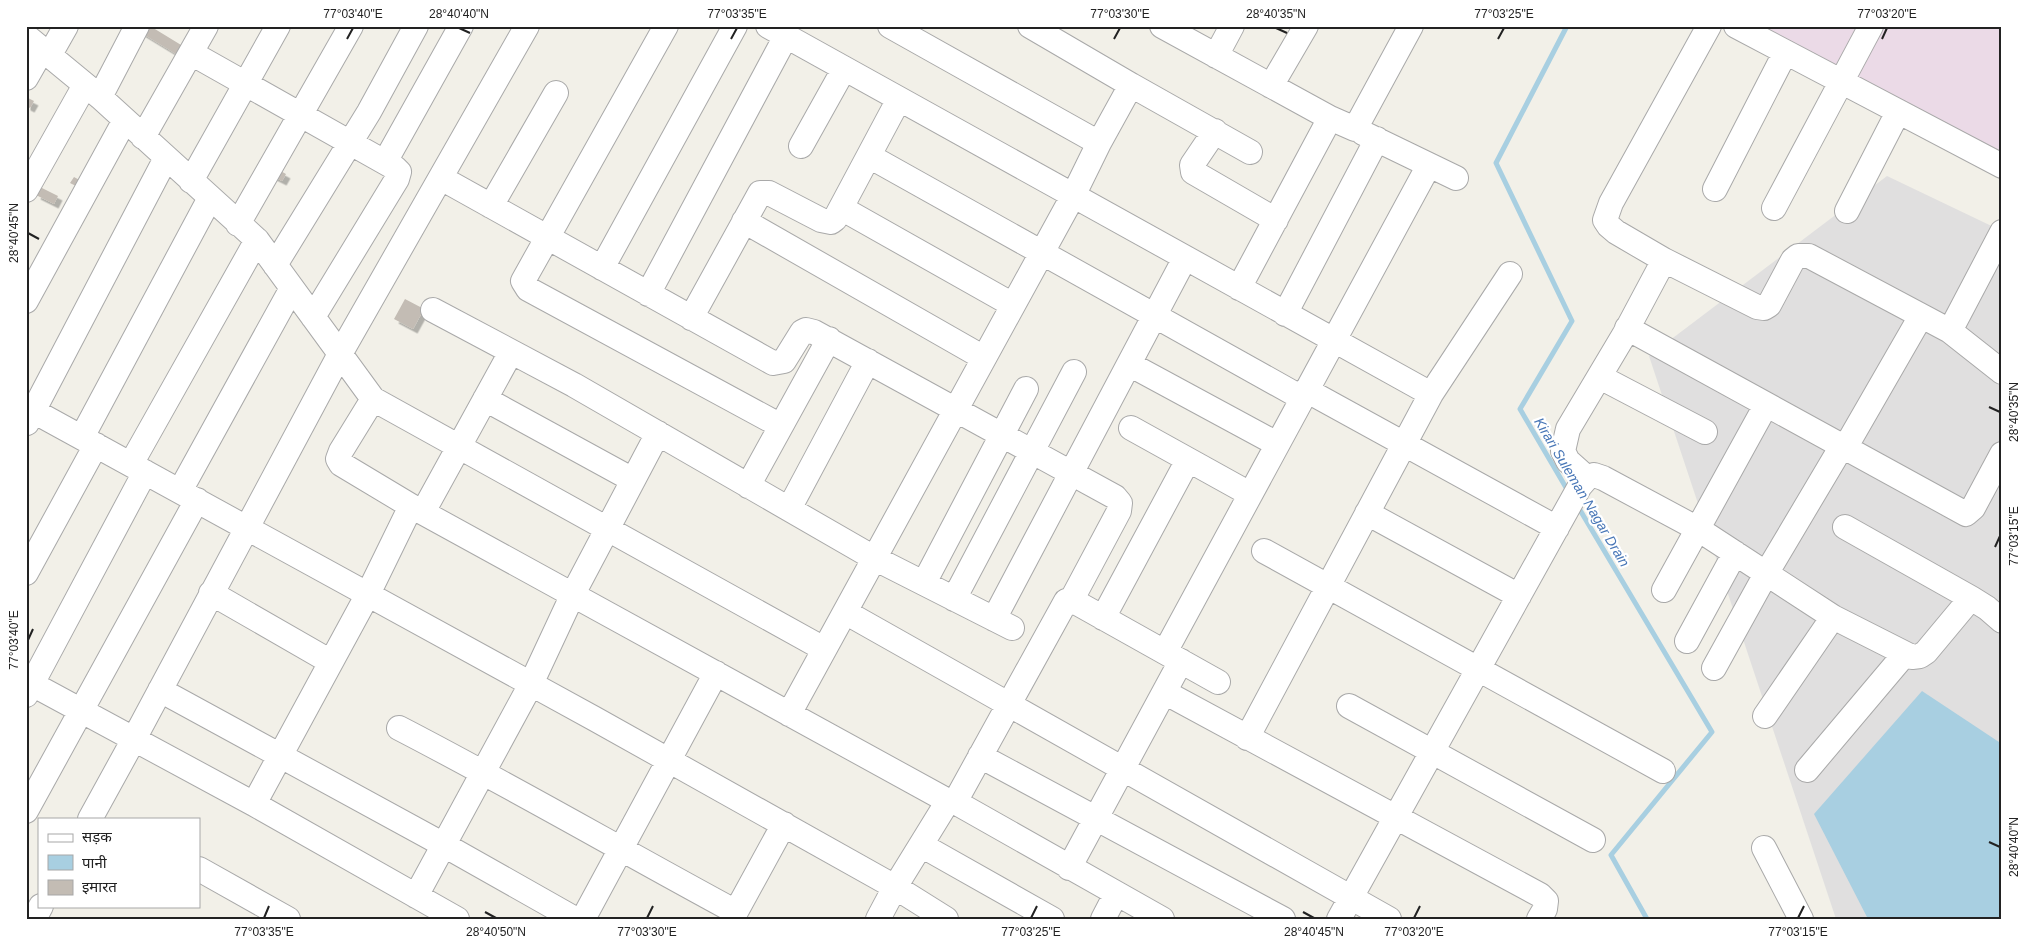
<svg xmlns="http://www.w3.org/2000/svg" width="2028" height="945" viewBox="0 0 2028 945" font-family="Arial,'Noto Sans Devanagari',sans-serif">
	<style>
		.residential { fill: #e0dfdf }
		.industrial { fill: #ebdae7 }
		.water { fill: #a8cfe1 }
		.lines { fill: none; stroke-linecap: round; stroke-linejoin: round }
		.stream { stroke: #a8cfe1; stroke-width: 5 }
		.building { fill: #c3bcb4; filter: url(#shadow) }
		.minor-casing { stroke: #a9a9a9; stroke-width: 26 }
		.minor { stroke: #fff; stroke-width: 24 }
		.ticks { fill: none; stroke: #222; stroke-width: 2 }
		.labels { text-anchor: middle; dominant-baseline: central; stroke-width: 4.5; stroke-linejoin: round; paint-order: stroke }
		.water-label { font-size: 14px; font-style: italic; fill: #4977b7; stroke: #fff }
		.neatline { fill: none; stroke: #222; stroke-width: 2 }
		.ticks-label { font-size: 12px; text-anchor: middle; fill: #222 }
	</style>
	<defs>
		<filter id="shadow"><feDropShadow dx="4.5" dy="4.5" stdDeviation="0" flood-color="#0004"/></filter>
	</defs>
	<rect width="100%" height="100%" fill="#f2f0e8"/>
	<!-- residential -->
	<path class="residential" d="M 1887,176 L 2002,231 L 2002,919 L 1836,919 L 1649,356 Z"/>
	<!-- industrial -->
	<path class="industrial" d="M 1757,26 L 2002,26 L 2002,153 Z"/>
	<!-- water -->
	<path class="water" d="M 1922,691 L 2002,744 L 2002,919 L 1868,919 L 1814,814 Z"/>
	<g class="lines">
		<!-- stream -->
		<path class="stream" d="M 1567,26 L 1496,163 L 1572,321 L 1520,409 L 1568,491
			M 1577,505 L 1712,732 L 1611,855 L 1647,919"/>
	</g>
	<!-- building -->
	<path class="building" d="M 143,26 L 150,26 L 186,48 L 181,57 L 140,32 Z
		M 26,97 L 34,101 L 30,108 L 26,106 Z
		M 275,168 L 286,174 L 282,181 L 272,176 Z
		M 74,177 L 83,182 L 80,188 L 70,183 Z
		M 40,187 L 58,196 L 54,204 L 36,195 Z
		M 405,299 L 424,309 L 413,329 L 394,319 Z"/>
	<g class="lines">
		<defs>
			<path id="minor" d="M 666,26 L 523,281 L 528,289 L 781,426
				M 768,26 L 1431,394
				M 890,26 L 1099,143
				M 1162,26 L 1330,118
				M 1709,26 L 1611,203 L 1605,220 L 1609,226 L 1616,232 L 1664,260 L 1757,307 L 1764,308 L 1769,305 L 1793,260 L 1798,256 L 1809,256 L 1950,331
				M 1736,26 L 2002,166
				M 26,36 L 100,97 L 257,240 L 373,399 L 341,451 L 338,459 L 341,464 L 411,506 L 948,801
				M 191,53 L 395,168 L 399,172 L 397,179 L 313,317
				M 49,56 L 66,26
				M 1216,56 L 1232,26
				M 26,78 L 42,50
				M 1131,85 L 1250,152
				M 1271,86 L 1306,26
				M 100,97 L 137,26
				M 1215,131 L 1192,165 L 1193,172 L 1276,220
				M 1363,133 L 1456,178
				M 143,137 L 206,26
				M 801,146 L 844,69
				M 869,156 L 1302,398
				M 385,162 L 461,26
				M 441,178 L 773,363 L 784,361 L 802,332 L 806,330 L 814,332 L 1115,497 L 1120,503 L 1119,511 L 1071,601
				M 191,181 L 278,26
				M 1715,189 L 1785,53
				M 26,190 L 85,85
				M 491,206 L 556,93
				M 841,208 L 1013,305
				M 1774,208 L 1871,26
				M 1847,211 L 1898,112
				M 744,221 L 984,358
				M 238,224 L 351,26
				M 2002,232 L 1950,331 L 2002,372
				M 275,265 L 369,112 L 416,26
				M 602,268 L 735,26
				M 1239,288 L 1330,118 L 1355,129 L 1411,26
				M 648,294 L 786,36
				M 26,301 L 125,120
				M 433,310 L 574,385 L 874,558 L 1012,628
				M 1285,314 L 1377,139
				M 691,318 L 760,193 L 769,193 L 821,220 L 831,222 L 835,219 L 899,99
				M 1627,328 L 1966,514 L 1973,508 L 2002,454
				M 1129,364 L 1277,444
				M 1600,377 L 1705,432
				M 1306,390 L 1557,528
				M 373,399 L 824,649
				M 485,399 L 633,480
				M 26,407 L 595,719 L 895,887 L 946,919
				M 27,423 L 166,158
				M 1131,428 L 1250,494
				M 82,437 L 210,198
				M 1845,448 L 1921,316
				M 131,464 L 257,240
				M 1587,478 L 1568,461 L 1563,451 L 1568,429 L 1624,335 L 1664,260
				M 748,486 L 829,339
				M 180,491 L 292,288
				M 789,509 L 868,361
				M 423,512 L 511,352
				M 1367,513 L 1519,596
				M 1845,527 L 1971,598
				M 1264,551 L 1663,771
				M 26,573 L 96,445
				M 924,583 L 1026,389
				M 1664,590 L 1766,405
				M 211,593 L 331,662
				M 954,599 L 1074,372
				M 845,612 L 1389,919
				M 1103,618 L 1188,460
				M 994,619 L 1185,258
				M 1687,641 L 1735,553
				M 1165,652 L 1429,165
				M 1714,668 L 1766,574 L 1842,446
				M 32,684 L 254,804 L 457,919
				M 160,690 L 444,845 L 575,919
				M 1166,693 L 1540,895 L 1546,901 L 1545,909 L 1539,919
				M 26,695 L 145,472
				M 1349,706 L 1593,840
				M 789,714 L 1073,196 L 1099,143 L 1131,85 L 1030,26
				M 1765,716 L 1833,617
				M 399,728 C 513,787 623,851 736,912
				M 1247,738 L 1431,394 L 1510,274
				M 980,756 L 1283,919
				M 1807,770 L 1904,655
				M 955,802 L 1066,601 L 1077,603 L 1218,682
				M 254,804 L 368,594 L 411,506
				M 26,811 L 197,500
				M 90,819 L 134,739 L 340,354 L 527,26
				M 921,845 L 1052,919
				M 1764,848 L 1801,919
				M 1069,868 L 1181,661
				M 199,869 L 288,919
				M 416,896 L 531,684 L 573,594 L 658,433
				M 34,919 L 41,906
				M 583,919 L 716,673
				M 732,919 L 784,824
				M 878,919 L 895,887 L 948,801 L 955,802 L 1162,919
				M 1103,919 L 1116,894
				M 1339,919 L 1580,486 L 1587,478 L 1594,475 L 1603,478 L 1698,529 L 1833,617 L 1912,657 L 1920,656 L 1926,652 L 1971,598 L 1987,608 L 2002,621"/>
		</defs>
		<!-- minor casing -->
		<use href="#minor" class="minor-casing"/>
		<!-- minor -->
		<use href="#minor" class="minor"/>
	</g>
	<!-- ticks -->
	<path class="ticks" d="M 459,28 L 470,33M 1276,28 L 1287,33M 347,39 L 353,28M 731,39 L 737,28M 1114,39 L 1120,28M 1498,39 L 1504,28M 1882,39 L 1887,28M 28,233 L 39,239M 1989,407 L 2000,412M 1995,547 L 2000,536M 28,640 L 33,629M 1989,842 L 2000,847M 485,912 L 496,918M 1303,912 L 1314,918M 264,918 L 269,906M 647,918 L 653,906M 1031,918 L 1037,906M 1414,918 L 1420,906M 1798,918 L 1804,906"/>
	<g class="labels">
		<!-- water labels -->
		<g class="water-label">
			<text transform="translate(1582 492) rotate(59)">Kirari Suleman Nagar Drain</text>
		</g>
	</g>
	<!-- border -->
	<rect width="2028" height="945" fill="none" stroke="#ffffff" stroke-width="55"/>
	<!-- legend -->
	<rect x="38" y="818" width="162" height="90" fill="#ffffff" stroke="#a7a7a7"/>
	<rect x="48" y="834" width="25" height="8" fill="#ffffff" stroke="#a7a7a7"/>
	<text x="82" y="842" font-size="15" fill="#222222">सड़क</text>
	<rect x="48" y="855" width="25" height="15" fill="#a8cfe1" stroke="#a7a7a7"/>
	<text x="82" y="868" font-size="15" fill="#222222">पानी</text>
	<rect x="48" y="880" width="25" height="15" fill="#c3bcb4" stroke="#a7a7a7"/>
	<text x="82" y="892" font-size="15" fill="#222222">इमारत</text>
	<rect x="28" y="28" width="1972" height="890" class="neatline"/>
	<g class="ticks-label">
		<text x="353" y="18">77°03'40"E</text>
		<text x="459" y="18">28°40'40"N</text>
		<text x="737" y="18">77°03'35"E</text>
		<text x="1120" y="18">77°03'30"E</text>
		<text x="1276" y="18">28°40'35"N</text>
		<text x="1504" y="18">77°03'25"E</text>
		<text x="1887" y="18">77°03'20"E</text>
		<text transform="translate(14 233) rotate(-90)" y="4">28°40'45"N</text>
		<text transform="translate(2014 412) rotate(-90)" y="4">28°40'35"N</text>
		<text transform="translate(2014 536) rotate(-90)" y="4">77°03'15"E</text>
		<text transform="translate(14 640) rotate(-90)" y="4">77°03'40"E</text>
		<text transform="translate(2014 847) rotate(-90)" y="4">28°40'40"N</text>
		<text x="264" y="936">77°03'35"E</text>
		<text x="496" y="936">28°40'50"N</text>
		<text x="647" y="936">77°03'30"E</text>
		<text x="1031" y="936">77°03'25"E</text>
		<text x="1314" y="936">28°40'45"N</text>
		<text x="1414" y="936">77°03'20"E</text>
		<text x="1798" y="936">77°03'15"E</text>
	</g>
</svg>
